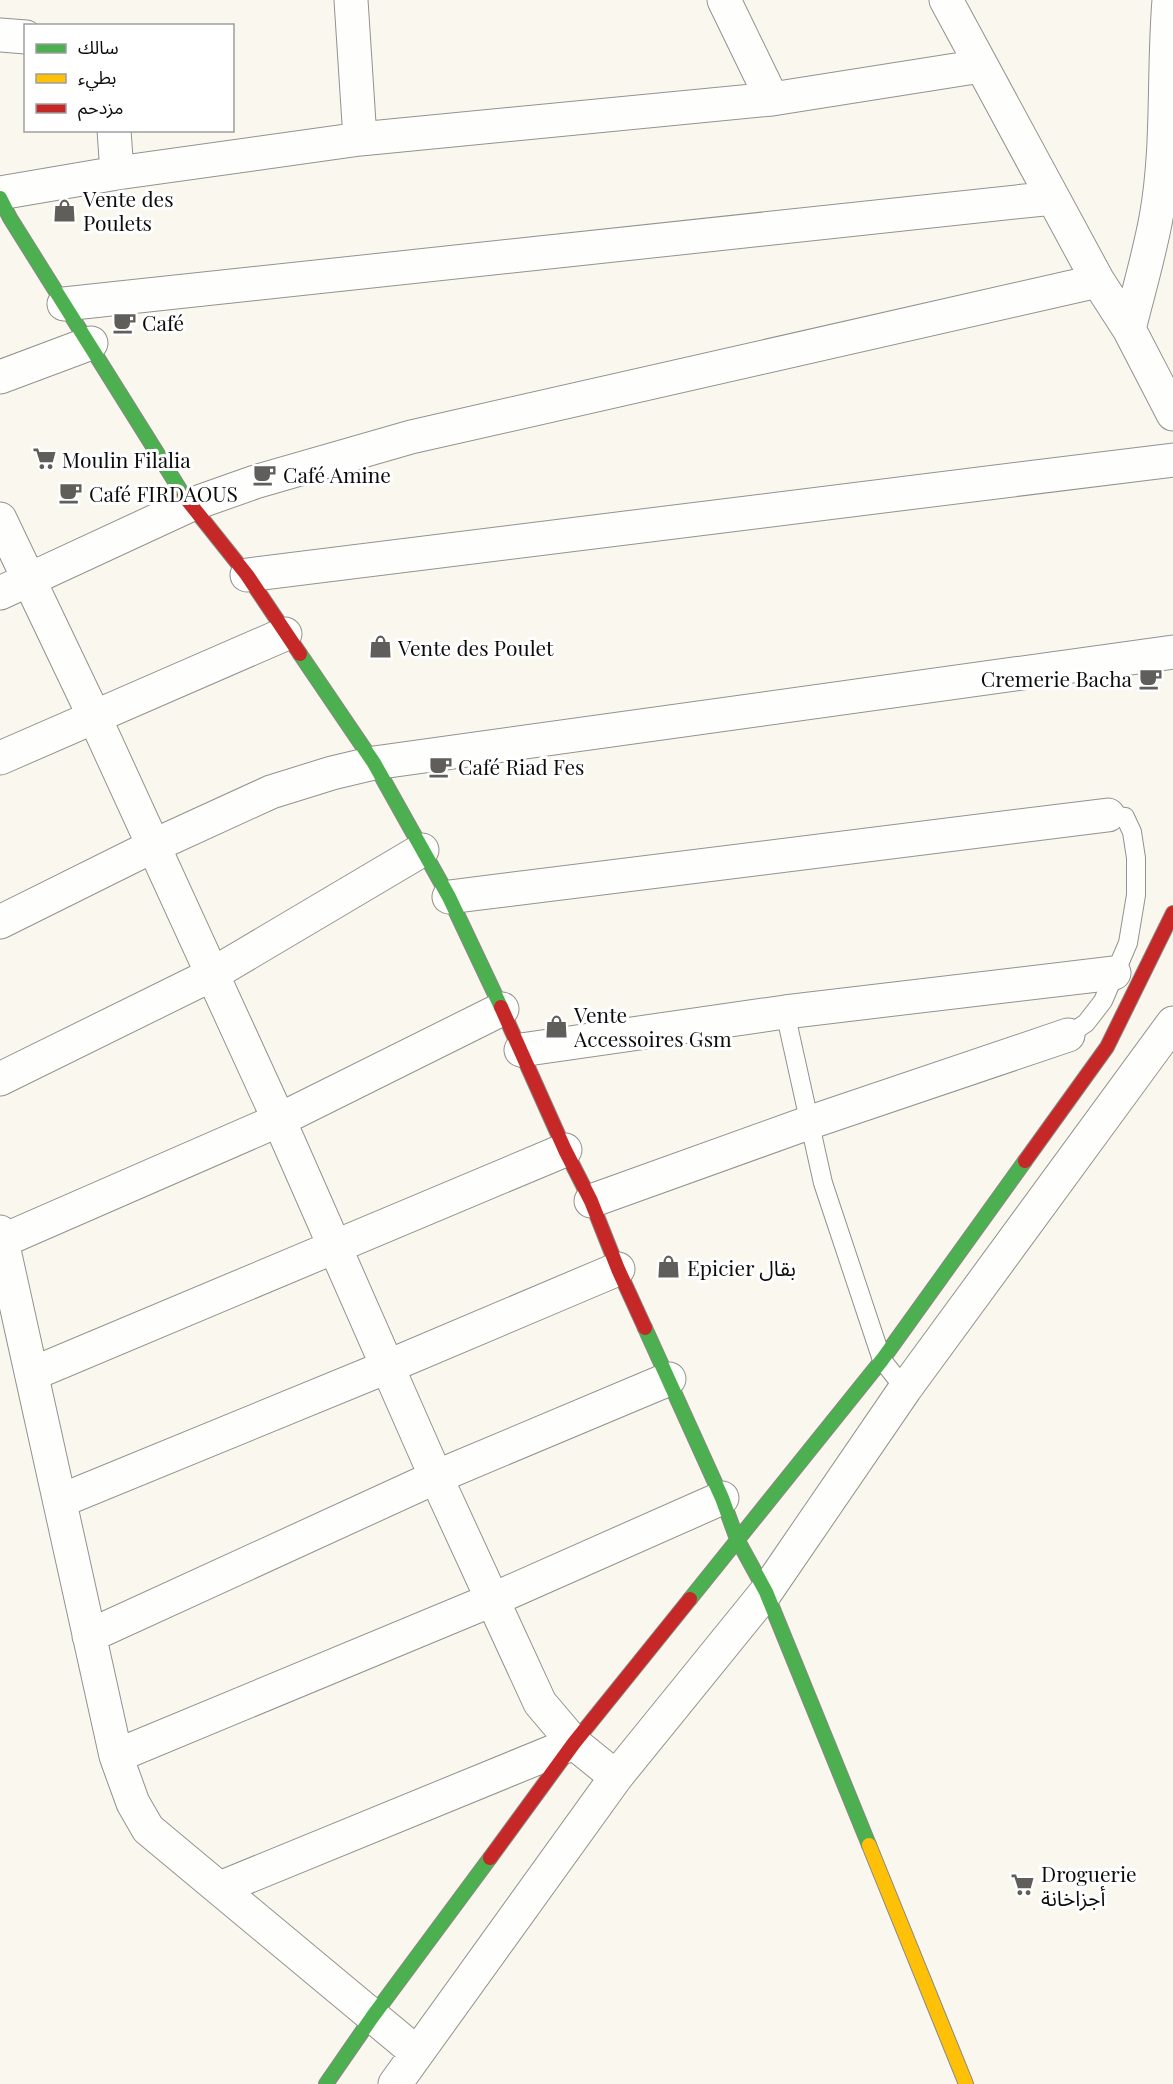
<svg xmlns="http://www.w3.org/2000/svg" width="1173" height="2084" viewBox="0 0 1173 2084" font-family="'Playfair Display','Noto Sans Arabic',serif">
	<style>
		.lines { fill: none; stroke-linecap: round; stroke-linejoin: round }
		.lane-casing { stroke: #93928e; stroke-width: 20 }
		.street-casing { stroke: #93928e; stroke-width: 35 }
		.fast-casing { stroke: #8a8885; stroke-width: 16 }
		.slow-casing { stroke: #8a8885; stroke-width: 16 }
		.jam-casing { stroke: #8a8885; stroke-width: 16 }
		.lane { stroke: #fefefd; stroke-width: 18 }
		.street { stroke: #fefefd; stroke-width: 33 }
		.fast { stroke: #4caf50; stroke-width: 14 }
		.slow { stroke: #ffc107; stroke-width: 14 }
		.jam { stroke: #c62828; stroke-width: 14 }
		.labels { text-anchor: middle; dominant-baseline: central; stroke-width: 6; stroke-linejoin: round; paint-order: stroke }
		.poi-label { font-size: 21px; fill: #0c0c0c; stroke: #fff; text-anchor: start }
	</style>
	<rect width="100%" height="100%" fill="#faf7ef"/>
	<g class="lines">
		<defs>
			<path id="lane" d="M 785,1012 L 823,1183 L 882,1360 L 905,1389
				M 1068,1035 L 1086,1023 L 1103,1001 L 1128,943 L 1136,895 L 1136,858 L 1132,832 L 1125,817 L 1108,815"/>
			<path id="street" d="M 351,0 L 360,139
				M 724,0 L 772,99
				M 946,0 L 1098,281 L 1129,329 L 1173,414
				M 0,35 L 26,37
				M 114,130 L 117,173
				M 0,193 L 117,173 L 360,139 L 772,99 L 981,66
				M 64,304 L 1053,198
				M 1129,329 C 1138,293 1149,256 1156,218 C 1169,147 1163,72 1169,0
				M 0,377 L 91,343
				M 0,519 L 94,716 L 279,1120 L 436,1477 L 540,1703 L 574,1743 L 616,1777
				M 247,575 L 1173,460
				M 0,593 L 190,505 L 255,482 L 411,437 L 1098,281
				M 0,758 L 285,634
				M 449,897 L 1108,815
				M 0,922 L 153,846 L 271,792 L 332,773 L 374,763 L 1173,652
				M 521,1050 L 785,1012 L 1114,973
				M 0,1079 L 211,975 L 422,850
				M 591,1201 L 808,1123 L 1068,1035
				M 0,1232 L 116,1756 L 133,1803 L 148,1829 L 417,2053
				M 2,1241 L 279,1120 L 502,1009
				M 32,1374 L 565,1150
				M 60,1501 L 389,1366 L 618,1269
				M 89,1636 L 436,1477 L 669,1379
				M 116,1756 L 494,1599 L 722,1498
				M 220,1888 L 574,1743
				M 395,2084 L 616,1777 L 766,1592 L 905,1389 L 1173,1023"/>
			<path id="fast" d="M 0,198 L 10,218 L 184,496
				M 300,654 L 374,763 L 449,897 L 501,1007
				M 645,1328 L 722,1498 L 737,1539 L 766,1592 L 869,1845
				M 690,1599 L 882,1360 L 1025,1161
				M 326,2084 L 373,2016 L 490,1858"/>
			<path id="slow" d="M 869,1845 L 966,2084"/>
			<path id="jam" d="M 184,496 L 247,575 L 300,654
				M 501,1007 L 565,1150 L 591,1201 L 618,1269 L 645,1328
				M 1025,1161 L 1107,1047 L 1173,913
				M 490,1858 L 574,1743 L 690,1599"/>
		</defs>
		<!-- lane casing -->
		<use href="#lane" class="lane-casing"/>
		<!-- street casing -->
		<use href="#street" class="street-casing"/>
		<!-- fast casing -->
		<use href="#fast" class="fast-casing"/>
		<!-- slow casing -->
		<use href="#slow" class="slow-casing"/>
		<!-- jam casing -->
		<use href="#jam" class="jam-casing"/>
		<!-- lane -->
		<use href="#lane" class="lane"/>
		<!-- street -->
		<use href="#street" class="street"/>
		<!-- fast -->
		<use href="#fast" class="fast"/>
		<!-- slow -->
		<use href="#slow" class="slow"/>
		<!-- jam -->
		<use href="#jam" class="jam"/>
	</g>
	<!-- icons -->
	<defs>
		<symbol id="shop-bare" viewBox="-9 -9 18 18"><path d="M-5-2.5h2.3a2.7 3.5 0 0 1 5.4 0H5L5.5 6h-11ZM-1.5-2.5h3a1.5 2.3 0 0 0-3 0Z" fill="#5f5e5b" stroke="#fff" stroke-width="2.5" paint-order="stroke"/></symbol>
		<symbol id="cafe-bare" viewBox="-9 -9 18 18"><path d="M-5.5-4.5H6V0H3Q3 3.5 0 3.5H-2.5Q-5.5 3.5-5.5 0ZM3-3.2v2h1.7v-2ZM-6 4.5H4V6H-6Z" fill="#5f5e5b" stroke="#fff" stroke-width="2.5" paint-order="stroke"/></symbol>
		<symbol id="supermarket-bare" viewBox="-9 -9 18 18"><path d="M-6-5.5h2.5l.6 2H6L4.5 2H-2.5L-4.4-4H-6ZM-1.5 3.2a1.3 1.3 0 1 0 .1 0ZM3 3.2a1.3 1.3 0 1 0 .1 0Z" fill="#5f5e5b" stroke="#fff" stroke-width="2.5" paint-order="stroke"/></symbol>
	</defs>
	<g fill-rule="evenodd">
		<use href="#shop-bare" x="48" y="194" width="33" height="33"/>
		<use href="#cafe-bare" x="108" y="306" width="33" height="33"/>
		<use href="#supermarket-bare" x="28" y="442" width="33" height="33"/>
		<use href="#cafe-bare" x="248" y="458" width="33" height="33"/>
		<use href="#cafe-bare" x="54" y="476" width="33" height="33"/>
		<use href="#shop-bare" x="364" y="630" width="33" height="33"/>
		<use href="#cafe-bare" x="1134" y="662" width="33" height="33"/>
		<use href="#cafe-bare" x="424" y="750" width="33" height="33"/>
		<use href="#shop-bare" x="540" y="1010" width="33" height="33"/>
		<use href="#shop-bare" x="652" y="1250" width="33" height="33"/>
		<use href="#supermarket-bare" x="1006" y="1868" width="33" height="33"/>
	</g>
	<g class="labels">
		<!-- poi labels -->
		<g class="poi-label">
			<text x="83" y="198">Vente des<tspan x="83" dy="24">Poulets</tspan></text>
			<text x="142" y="322">Café</text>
			<text x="62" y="459">Moulin Filalia</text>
			<text x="283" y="474">Café Amine</text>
			<text x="89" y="493">Café FIRDAOUS</text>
			<text x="398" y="647">Vente des Poulet</text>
			<text x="1132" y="678" text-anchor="end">Cremerie Bacha</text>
			<text x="458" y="766">Café Riad Fes</text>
			<text x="574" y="1014">Vente<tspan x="574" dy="24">Accessoires Gsm</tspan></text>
			<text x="687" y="1267">Epicier بقال</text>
			<text x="1041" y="1873">Droguerie<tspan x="1041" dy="24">أجزاخانة</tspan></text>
		</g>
	</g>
	<!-- legend -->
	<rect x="24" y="24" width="210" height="108" fill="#ffffff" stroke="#9e9e9e" stroke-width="1.5"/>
	<rect x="36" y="44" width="30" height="9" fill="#4caf50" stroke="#9e9e9e" stroke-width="1.5"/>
	<text x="78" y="54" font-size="18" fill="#0c0c0c">سالك</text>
	<rect x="36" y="74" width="30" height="9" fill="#ffc107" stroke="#9e9e9e" stroke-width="1.5"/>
	<text x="78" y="84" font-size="18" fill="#0c0c0c">بطيء</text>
	<rect x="36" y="104" width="30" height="9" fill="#c62828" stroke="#9e9e9e" stroke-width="1.5"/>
	<text x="78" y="114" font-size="18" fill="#0c0c0c">مزدحم</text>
</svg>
